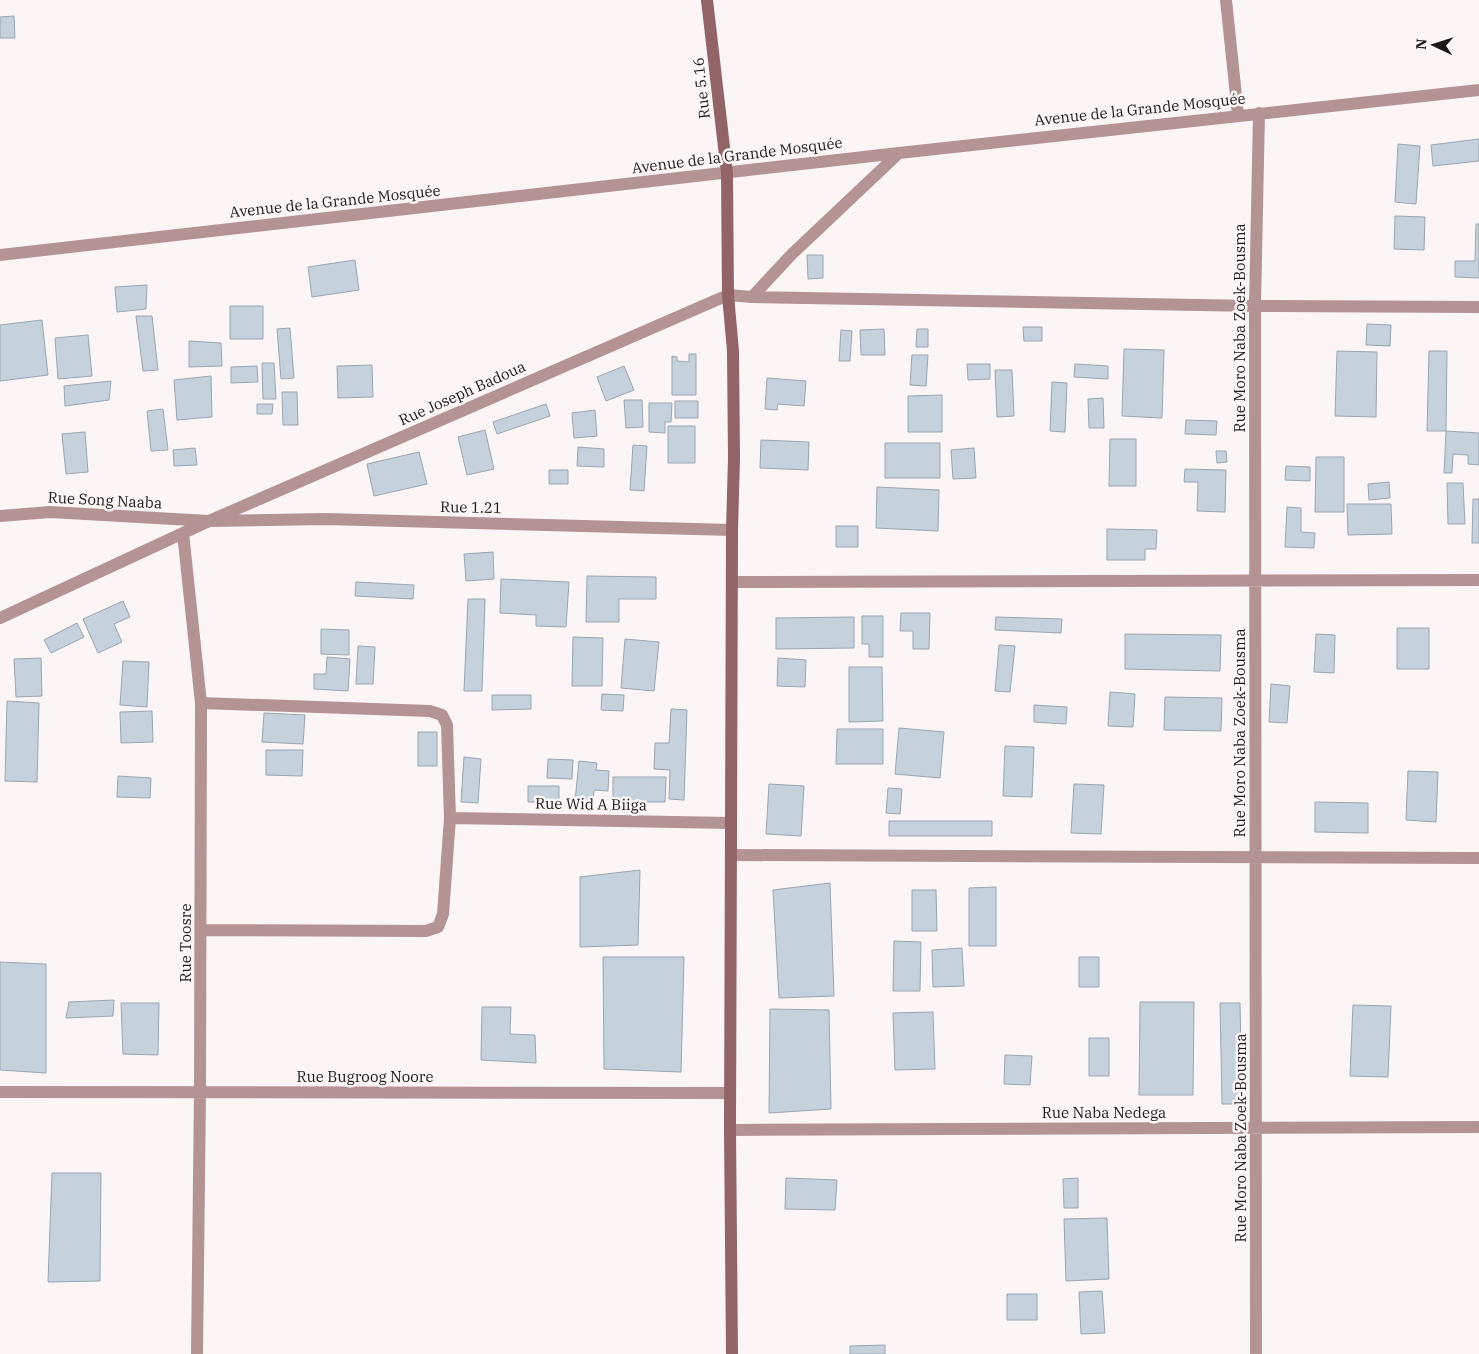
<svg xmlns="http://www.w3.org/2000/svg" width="1479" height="1354" viewBox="0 0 1479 1354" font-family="'IBM Plex Serif',serif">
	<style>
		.building { fill: #c5d2dd; stroke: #99a5b0 }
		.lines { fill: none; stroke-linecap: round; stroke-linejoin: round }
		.street { stroke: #b49395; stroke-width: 12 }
		.secondary { stroke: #926467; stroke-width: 12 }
		.labels { text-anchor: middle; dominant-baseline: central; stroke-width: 5; stroke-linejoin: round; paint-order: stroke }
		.street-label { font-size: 15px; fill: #1e1818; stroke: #fcf5f5 }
	</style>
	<rect width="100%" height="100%" fill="#fcf5f5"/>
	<!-- building -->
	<path class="building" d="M 14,16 L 15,38 L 0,38 L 0,17 Z
		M 1479,139 L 1479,161 L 1433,166 L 1431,145 Z
		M 1398,144 L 1420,146 L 1416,204 L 1395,202 Z
		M 1395,216 L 1425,217 L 1424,250 L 1394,249 Z
		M 1476,224 L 1479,224 L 1479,278 L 1455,277 L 1455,261 L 1475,261 Z
		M 807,255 L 823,255 L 823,278 L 808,279 Z
		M 355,260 L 359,290 L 312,297 L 308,267 Z
		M 147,285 L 146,309 L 117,312 L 115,287 Z
		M 230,306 L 263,306 L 263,339 L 230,339 Z
		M 136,316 L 152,316 L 158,370 L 143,371 Z
		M 42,320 L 48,375 L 0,381 L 0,325 Z
		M 1367,324 L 1391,325 L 1390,346 L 1366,345 Z
		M 1023,327 L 1042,327 L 1042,341 L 1024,341 Z
		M 290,328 L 294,378 L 281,379 L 277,329 Z
		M 884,329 L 885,355 L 861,355 L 860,330 Z
		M 917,329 L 928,329 L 928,347 L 916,347 Z
		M 841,330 L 852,331 L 850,361 L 839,361 Z
		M 88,335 L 92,376 L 58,379 L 55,338 Z
		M 189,341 L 221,343 L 222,366 L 189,367 Z
		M 1124,349 L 1164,350 L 1162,418 L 1122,416 Z
		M 1337,351 L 1377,352 L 1376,417 L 1335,416 Z
		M 1429,351 L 1447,351 L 1446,431 L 1427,431 Z
		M 689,354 L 696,354 L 696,395 L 672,395 L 672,356 L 677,357 L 677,361 L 689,362 Z
		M 912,355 L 928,355 L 926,386 L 910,385 Z
		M 262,363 L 274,363 L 276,399 L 263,399 Z
		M 967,364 L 990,364 L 990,379 L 968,380 Z
		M 1075,364 L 1108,366 L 1108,379 L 1074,377 Z
		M 372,365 L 373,397 L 338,398 L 337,366 Z
		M 257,366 L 258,382 L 231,383 L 231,367 Z
		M 624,366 L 634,390 L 606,401 L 597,377 Z
		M 995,370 L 1012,370 L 1014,416 L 997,417 Z
		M 211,376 L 212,417 L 177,420 L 174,380 Z
		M 767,378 L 806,381 L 804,406 L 778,404 L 777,410 L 765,409 Z
		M 111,381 L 109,400 L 65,406 L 64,386 Z
		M 1052,382 L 1067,383 L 1065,432 L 1050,431 Z
		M 282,392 L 297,392 L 298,425 L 283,425 Z
		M 942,395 L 942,432 L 908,432 L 908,396 Z
		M 1103,398 L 1104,428 L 1089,428 L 1088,399 Z
		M 624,400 L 642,400 L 643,427 L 626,428 Z
		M 675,401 L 698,401 L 698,418 L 675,418 Z
		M 649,403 L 672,403 L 671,422 L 665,422 L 665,433 L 649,432 Z
		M 257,404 L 273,404 L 272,414 L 257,414 Z
		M 546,404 L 550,416 L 497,434 L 493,422 Z
		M 163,409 L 168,450 L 151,451 L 147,411 Z
		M 595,410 L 597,436 L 574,438 L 572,413 Z
		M 1186,420 L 1217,421 L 1216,435 L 1185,434 Z
		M 668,426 L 695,426 L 695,463 L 668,463 Z
		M 485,430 L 494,469 L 467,475 L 458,437 Z
		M 1446,431 L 1479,433 L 1479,465 L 1468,464 L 1468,455 L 1453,454 L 1452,473 L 1444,473 Z
		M 85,432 L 88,472 L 66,474 L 62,434 Z
		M 1110,439 L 1136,439 L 1136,486 L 1109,486 Z
		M 761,440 L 809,442 L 808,470 L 760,468 Z
		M 885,443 L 940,443 L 940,478 L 885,478 Z
		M 633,445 L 647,446 L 644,491 L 630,490 Z
		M 578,447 L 604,449 L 604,467 L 577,466 Z
		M 195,448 L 197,465 L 174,466 L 173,450 Z
		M 974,448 L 976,478 L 953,479 L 951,450 Z
		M 1216,451 L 1226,451 L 1227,462 L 1217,463 Z
		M 419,452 L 427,484 L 374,496 L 367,464 Z
		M 1316,457 L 1344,457 L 1344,512 L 1315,512 Z
		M 1286,466 L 1310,467 L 1310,481 L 1285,480 Z
		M 1185,469 L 1226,470 L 1225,512 L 1197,511 L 1198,482 L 1184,482 Z
		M 549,470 L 568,470 L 568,484 L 549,484 Z
		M 1389,482 L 1390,498 L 1369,500 L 1368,484 Z
		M 1447,483 L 1463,483 L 1465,524 L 1448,524 Z
		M 877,487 L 939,490 L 938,531 L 876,528 Z
		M 1473,499 L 1479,499 L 1479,543 L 1472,543 Z
		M 1347,504 L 1391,504 L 1392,534 L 1348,535 Z
		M 1287,507 L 1301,508 L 1301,532 L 1315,533 L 1314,548 L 1285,547 Z
		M 836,526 L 858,526 L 858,547 L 836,547 Z
		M 1107,529 L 1157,530 L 1156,549 L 1145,549 L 1145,560 L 1107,560 Z
		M 493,552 L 494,579 L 466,581 L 464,554 Z
		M 587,576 L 656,577 L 656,599 L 619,599 L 619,622 L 586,622 Z
		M 501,579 L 569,582 L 566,627 L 536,626 L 536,615 L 500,613 Z
		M 356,582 L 414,585 L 413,599 L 355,596 Z
		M 468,599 L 485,599 L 482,691 L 464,691 Z
		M 123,601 L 130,617 L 114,624 L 122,642 L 98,653 L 83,619 Z
		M 901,613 L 930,613 L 929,649 L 913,649 L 913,631 L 900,631 Z
		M 862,616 L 883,616 L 883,657 L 869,657 L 869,644 L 862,644 Z
		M 854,617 L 854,648 L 776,649 L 776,618 Z
		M 996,617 L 1062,619 L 1061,633 L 995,630 Z
		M 77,623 L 84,637 L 51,653 L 44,640 Z
		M 1397,628 L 1429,628 L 1429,669 L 1397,669 Z
		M 321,629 L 349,630 L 349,655 L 321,654 Z
		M 1125,634 L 1221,635 L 1220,671 L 1125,669 Z
		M 1316,634 L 1335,635 L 1334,673 L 1314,672 Z
		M 573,637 L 603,638 L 602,686 L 572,686 Z
		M 625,639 L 659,642 L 654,691 L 621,688 Z
		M 999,645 L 1015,646 L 1010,692 L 995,691 Z
		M 358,646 L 375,647 L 373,684 L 356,684 Z
		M 327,657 L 350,659 L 348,691 L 314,689 L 314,674 L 326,674 Z
		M 41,658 L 42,696 L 16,697 L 14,659 Z
		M 778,658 L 806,660 L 805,687 L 777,686 Z
		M 123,661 L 149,662 L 147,707 L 120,705 Z
		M 849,667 L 882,667 L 883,721 L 849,722 Z
		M 1271,684 L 1290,686 L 1287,723 L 1269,722 Z
		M 1110,692 L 1135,694 L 1133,727 L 1108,726 Z
		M 602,694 L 624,695 L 623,711 L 601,710 Z
		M 492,695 L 531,695 L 531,709 L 492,710 Z
		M 1165,697 L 1222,698 L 1221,731 L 1164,730 Z
		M 7,701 L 39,703 L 37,782 L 5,781 Z
		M 1034,705 L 1067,707 L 1066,724 L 1034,722 Z
		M 671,709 L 687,710 L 684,800 L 669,799 L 670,770 L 654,769 L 655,743 L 669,743 Z
		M 152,711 L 153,742 L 121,743 L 120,712 Z
		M 264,713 L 305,715 L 303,744 L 262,742 Z
		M 899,728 L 944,732 L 940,778 L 895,774 Z
		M 837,729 L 883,729 L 883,764 L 836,764 Z
		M 418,732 L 437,732 L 437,766 L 418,766 Z
		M 1005,746 L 1034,747 L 1032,797 L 1003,796 Z
		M 266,750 L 303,750 L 302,776 L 266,775 Z
		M 464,757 L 481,759 L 478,803 L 461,802 Z
		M 548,759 L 573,760 L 572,779 L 547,778 Z
		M 579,761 L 597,763 L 596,770 L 609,771 L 608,791 L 594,790 L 593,802 L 575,801 Z
		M 1408,771 L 1438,772 L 1436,822 L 1406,820 Z
		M 118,776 L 151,778 L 150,798 L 117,797 Z
		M 613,777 L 666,777 L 665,802 L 613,802 Z
		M 769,784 L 804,786 L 801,836 L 766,834 Z
		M 1074,784 L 1104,785 L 1101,834 L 1071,833 Z
		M 528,786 L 559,786 L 559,802 L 528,802 Z
		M 888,788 L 902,789 L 900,814 L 886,813 Z
		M 1315,802 L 1368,803 L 1368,833 L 1315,832 Z
		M 889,821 L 992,821 L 992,836 L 889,836 Z
		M 640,870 L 638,945 L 580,947 L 580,877 Z
		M 830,883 L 834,996 L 779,998 L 773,890 Z
		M 996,887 L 996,946 L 969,946 L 969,888 Z
		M 912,890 L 936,890 L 937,931 L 912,931 Z
		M 894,941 L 921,942 L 920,991 L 893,991 Z
		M 962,948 L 964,986 L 933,987 L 932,950 Z
		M 603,957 L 684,957 L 681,1072 L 604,1069 Z
		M 1079,957 L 1099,957 L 1099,987 L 1079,987 Z
		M 0,962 L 46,964 L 46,1073 L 0,1070 Z
		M 114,1000 L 113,1016 L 66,1018 L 69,1002 Z
		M 1140,1002 L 1194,1002 L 1193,1095 L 1139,1095 Z
		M 121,1003 L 159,1003 L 158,1055 L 123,1054 Z
		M 1220,1003 L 1240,1003 L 1242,1104 L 1222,1104 Z
		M 1353,1005 L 1391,1006 L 1388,1077 L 1350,1076 Z
		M 482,1007 L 511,1007 L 510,1034 L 535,1035 L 536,1063 L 481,1060 Z
		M 770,1009 L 829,1010 L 831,1109 L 769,1113 Z
		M 933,1012 L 935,1069 L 895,1070 L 893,1013 Z
		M 1089,1038 L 1109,1038 L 1109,1076 L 1089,1076 Z
		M 1005,1055 L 1032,1056 L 1030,1085 L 1004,1084 Z
		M 52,1173 L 101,1173 L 100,1281 L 48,1282 Z
		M 786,1178 L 837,1180 L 835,1210 L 785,1209 Z
		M 1078,1178 L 1078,1208 L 1064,1208 L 1063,1179 Z
		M 1107,1218 L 1109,1279 L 1066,1281 L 1064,1219 Z
		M 1102,1291 L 1105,1333 L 1081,1334 L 1079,1292 Z
		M 1007,1294 L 1037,1294 L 1037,1320 L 1007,1320 Z
		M 885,1345 L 885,1354 L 850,1354 L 850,1346 Z"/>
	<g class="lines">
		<!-- street -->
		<path class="street" d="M 1226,0 L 1238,115
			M 0,255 L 899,153 L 1479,90
			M 752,297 L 792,254 L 899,153
			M 0,516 L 50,512 L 209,521 L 326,519 L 732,530
			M 183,533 L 201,703 L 200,1092 L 197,1354
			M 732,582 L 1479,580
			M 0,618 L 209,521 L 728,295 L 752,297 L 1255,306 L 1479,307
			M 450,818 L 731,823
			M 731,855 L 1479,858
			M 201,930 L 426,931 L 438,927 L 443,914 L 450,818 L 447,725 L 442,715 L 430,711 L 201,703
			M 0,1092 L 730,1093
			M 730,1130 L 1479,1127
			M 1256,1354 L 1255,306 L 1259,113"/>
		<!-- secondary -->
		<path class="secondary" d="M 707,0 L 727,173 L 728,295 L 733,351 L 734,458 L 732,530 L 730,1130 L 732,1354"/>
	</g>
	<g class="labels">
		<!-- street labels -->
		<g class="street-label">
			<text transform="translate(701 88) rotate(-96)">Rue 5.16</text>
			<text transform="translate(1140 109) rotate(-6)">Avenue de la Grande Mosquée</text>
			<text transform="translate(737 155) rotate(-7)">Avenue de la Grande Mosquée</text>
			<text transform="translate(335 201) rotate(-6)">Avenue de la Grande Mosquée</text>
			<text transform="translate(1239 328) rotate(-90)">Rue Moro Naba Zoek-Bousma</text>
			<text transform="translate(462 393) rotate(-24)">Rue Joseph Badoua</text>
			<text transform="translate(105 500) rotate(3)">Rue Song Naaba</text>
			<text transform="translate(471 507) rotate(1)">Rue 1.21</text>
			<text transform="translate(1239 733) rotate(-90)">Rue Moro Naba Zoek-Bousma</text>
			<text transform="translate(591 804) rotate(1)">Rue Wid A Biiga</text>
			<text transform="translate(185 943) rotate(-90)">Rue Toosre</text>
			<text x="365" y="1076">Rue Bugroog Noore</text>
			<text x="1104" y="1112">Rue Naba Nedega</text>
			<text transform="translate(1240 1138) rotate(-90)">Rue Moro Naba Zoek-Bousma</text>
		</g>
	</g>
	<!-- north arrow -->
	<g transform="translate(1434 45) rotate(274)" stroke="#fcf5f5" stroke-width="4" paint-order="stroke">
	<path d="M0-4L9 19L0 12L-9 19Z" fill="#1e1818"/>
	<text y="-8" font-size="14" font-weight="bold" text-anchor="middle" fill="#1e1818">N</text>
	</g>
</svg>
